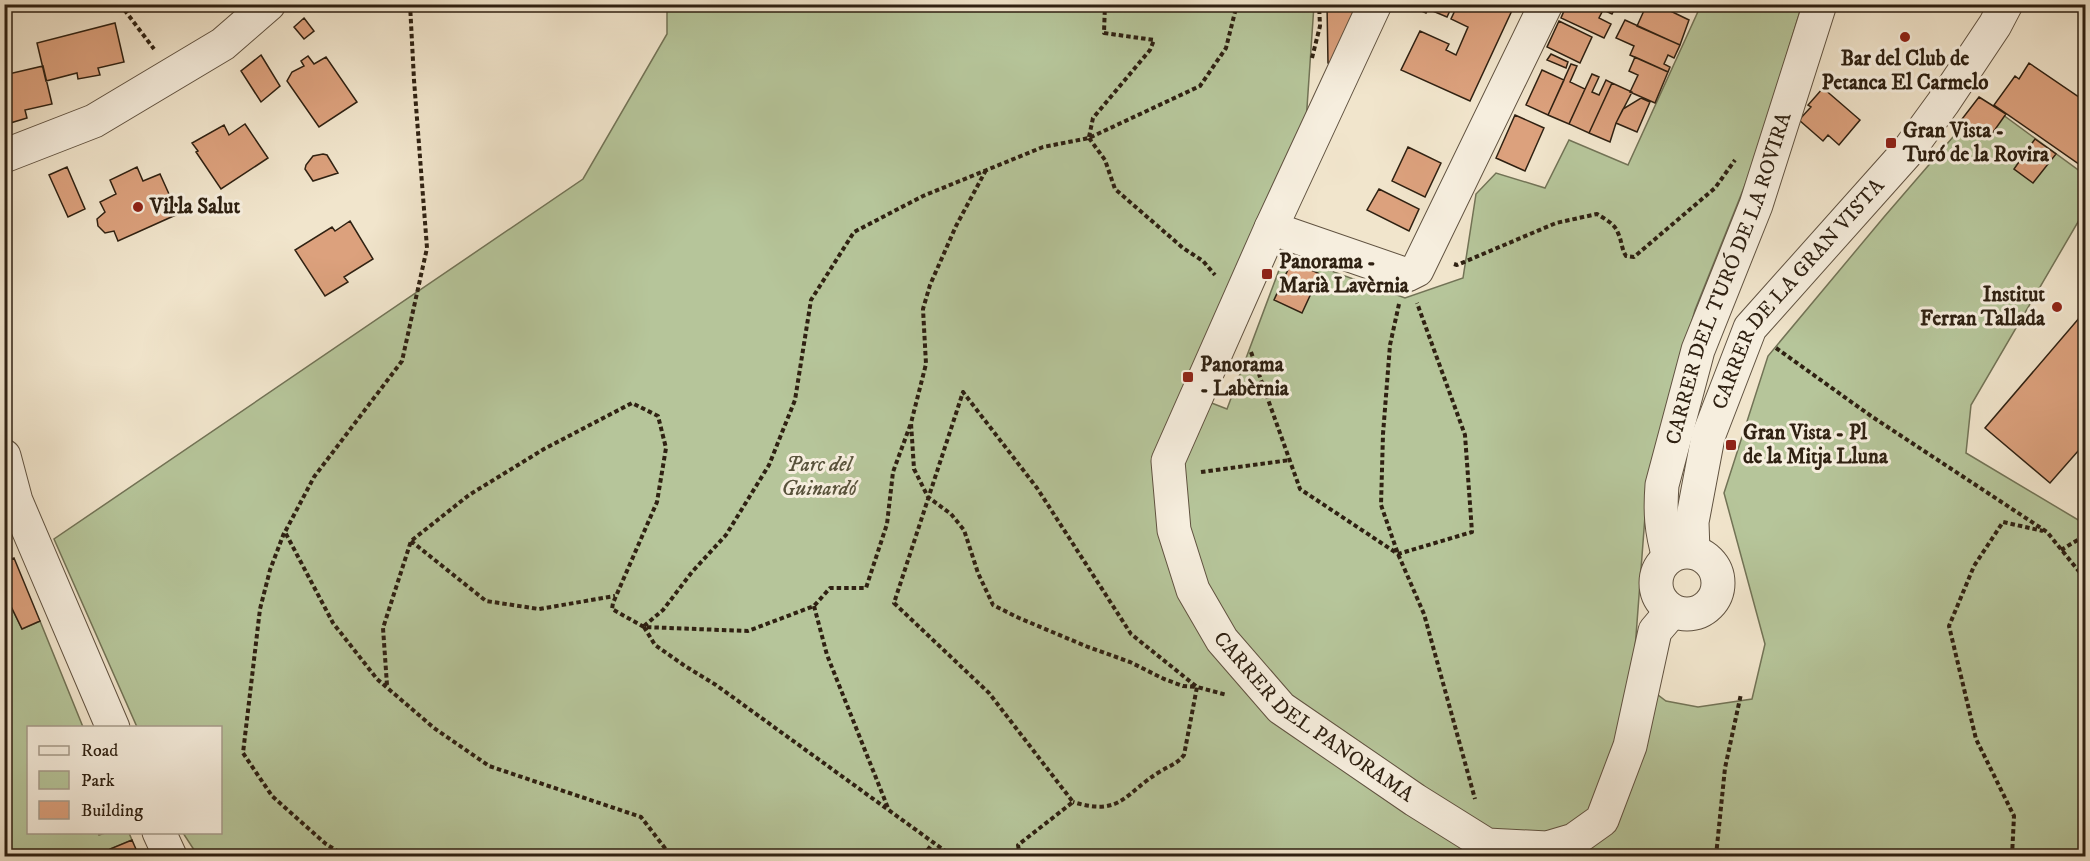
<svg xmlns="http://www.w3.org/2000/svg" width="2090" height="861" viewBox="0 0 2090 861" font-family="'IM FELL DW Pica',serif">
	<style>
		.green { fill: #b6c59a; stroke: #727356; stroke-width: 1.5 }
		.building { fill: #dca17d; stroke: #2f2112; stroke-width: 1.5 }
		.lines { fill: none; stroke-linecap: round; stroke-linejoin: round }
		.minor-casing { stroke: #605240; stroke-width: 35 }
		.path { stroke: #2f2112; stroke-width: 4; stroke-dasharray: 4.5 3; stroke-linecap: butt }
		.minor { stroke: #f6eede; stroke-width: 33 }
		.poi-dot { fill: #8f2418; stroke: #f6eede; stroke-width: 2 }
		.labels { text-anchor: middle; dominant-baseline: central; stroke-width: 6; stroke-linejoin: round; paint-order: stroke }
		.poi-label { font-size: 21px; font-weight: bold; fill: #2f2112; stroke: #f6eede; text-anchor: start }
		.street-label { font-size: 21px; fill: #2f2112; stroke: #f6eede }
		.park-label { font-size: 21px; font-style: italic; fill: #58523b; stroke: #f6eede }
	</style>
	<rect width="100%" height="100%" fill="#f1e5cc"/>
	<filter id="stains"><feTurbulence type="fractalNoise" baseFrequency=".00333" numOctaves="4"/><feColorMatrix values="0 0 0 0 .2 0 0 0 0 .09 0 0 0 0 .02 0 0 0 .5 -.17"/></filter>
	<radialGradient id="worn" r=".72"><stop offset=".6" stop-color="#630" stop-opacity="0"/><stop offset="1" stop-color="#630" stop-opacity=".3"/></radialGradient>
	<!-- green -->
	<path class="green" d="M 667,5 L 1314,5 L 1306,122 L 1191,395 L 1227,409 L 1285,254 L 1405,298 L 1463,278 L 1476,194 L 1496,173 L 1545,188 L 1569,140 L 1628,165 L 1701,5 L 1802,5 L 1753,165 L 1695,310 L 1648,476 L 1633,676 L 1666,701 L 1698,707 L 1752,699 L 1765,644 L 1724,493 L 1768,356 L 1884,217 L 1984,101 L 2085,175 L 2085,210 L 1971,405 L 1966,453 L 2085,524 L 2085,856 L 198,856 L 183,833 L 220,832 L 220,728 L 137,727 L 54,539 L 583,179 L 667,34 Z
		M 4,592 L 22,629 L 40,621 L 83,727 L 28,728 L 28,832 L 98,832 L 99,835 L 105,833 L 129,833 L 132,840 L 110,849 L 105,856 L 5,856 Z"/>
	<!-- building -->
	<path class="building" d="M 1327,4 L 1357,4 L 1331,64 L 1328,63 Z
		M 1406,4 L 1453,4 L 1447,17 L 1428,9 L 1426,13 Z
		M 1458,4 L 1515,4 L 1470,101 L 1401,70 L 1420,31 L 1449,44 L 1446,50 L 1456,55 L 1468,27 L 1451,19 Z
		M 1567,4 L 1591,4 L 1603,10 L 1599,18 L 1611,24 L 1604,38 L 1561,18 Z
		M 1591,4 L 1617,4 L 1612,14 Z
		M 1647,4 L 1656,4 L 1689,20 L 1680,45 L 1637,26 Z
		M 304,18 L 314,31 L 304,39 L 294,27 Z
		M 1625,20 L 1680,45 L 1674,58 L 1668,55 L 1664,64 L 1670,67 L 1668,72 L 1630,55 L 1634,46 L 1616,38 Z
		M 1559,21 L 1592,37 L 1580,63 L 1547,47 Z
		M 115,23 L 124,62 L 98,68 L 100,75 L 78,79 L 77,73 L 46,81 L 37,43 Z
		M 1551,54 L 1568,62 L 1566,68 L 1547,60 Z
		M 261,55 L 280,86 L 261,102 L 241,71 Z
		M 308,56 L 314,64 L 326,57 L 357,102 L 319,127 L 287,81 L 292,72 L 304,66 L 301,61 Z
		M 1635,57 L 1668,72 L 1655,103 L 1630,92 L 1638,75 L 1629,71 Z
		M 2029,63 L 2086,102 L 2086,169 L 1994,105 L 2015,76 L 2019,79 Z
		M 1571,64 L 1577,66 L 1570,82 L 1585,89 L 1569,124 L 1548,115 Z
		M 43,66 L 52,104 L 25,110 L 27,118 L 7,124 L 4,116 L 4,75 Z
		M 1542,70 L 1564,80 L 1548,115 L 1526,105 Z
		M 1592,74 L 1599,77 L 1592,92 L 1599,95 L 1606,80 L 1612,83 L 1589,133 L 1569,124 Z
		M 1612,83 L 1632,92 L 1616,123 L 1610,142 L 1589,133 Z
		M 1823,88 L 1860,120 L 1839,145 L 1828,135 L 1823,141 L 1799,120 L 1811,107 L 1808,105 Z
		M 1979,97 L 2006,114 L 1989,138 L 1962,119 Z
		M 1641,98 L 1650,102 L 1637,132 L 1616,123 L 1623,109 Z
		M 1515,115 L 1544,128 L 1525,171 L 1496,158 Z
		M 245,124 L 268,158 L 221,189 L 196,152 L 198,151 L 192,143 L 224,125 L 229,135 Z
		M 2035,139 L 2056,154 L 2033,183 L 2014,169 Z
		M 1408,147 L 1441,163 L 1425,197 L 1392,181 Z
		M 323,154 L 327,155 L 338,173 L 313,181 L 305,169 L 306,165 L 313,156 Z
		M 67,167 L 85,209 L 68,217 L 49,175 Z
		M 137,167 L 143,181 L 160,174 L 178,214 L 118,241 L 114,231 L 105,233 L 98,226 L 97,219 L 105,212 L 100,202 L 116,194 L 110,180 Z
		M 1379,189 L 1419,209 L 1409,231 L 1367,210 Z
		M 350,221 L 373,259 L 344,277 L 348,282 L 325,296 L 295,250 L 332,227 L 335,231 Z
		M 1292,261 L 1320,274 L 1302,313 L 1274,300 Z
		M 2086,310 L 2086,442 L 2050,483 L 1985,428 Z
		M 14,558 L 40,621 L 22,629 L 4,592 L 4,562 Z
		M 132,840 L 139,856 L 105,856 L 110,849 Z"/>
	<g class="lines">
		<defs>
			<g id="minor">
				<path id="s1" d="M 1375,4 L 1271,228 L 1168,461 L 1174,530 L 1193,590 L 1222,640 L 1281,708 L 1415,800 L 1487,845 L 1547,848 L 1574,840 L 1602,820 L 1630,746 L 1655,631 L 1672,611"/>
				<path d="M 4,156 L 94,121 L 223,44 L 269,4"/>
				<path d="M 1271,228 L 1407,275 L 1417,270 L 1546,4"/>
				<path d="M 4,456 L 16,501 L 113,728"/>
				<circle cx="1687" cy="583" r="31"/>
				<path id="s2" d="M 1693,552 L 1692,522 L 1708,437 L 1750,328 L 1908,151 L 1943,103 L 1995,25 L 2006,4"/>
				<path id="s3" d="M 1669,557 C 1661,531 1660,511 1662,485 L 1698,350 L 1756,205 L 1820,4"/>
				<path d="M 159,832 L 170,856"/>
			</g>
		</defs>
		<!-- minor casing -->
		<use href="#minor" class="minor-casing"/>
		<!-- path -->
		<path class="path" d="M 120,4 L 154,49
			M 410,4 L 414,80 L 427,248 L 402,361 L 314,477 L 285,532 L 333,623 L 377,679 L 434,728 L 489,766 L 641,817 L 671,856
			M 1850,9 L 1875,4
			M 1312,58 L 1320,26 L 1319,4
			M 1089,137 L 1093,118 L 1150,50 L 1154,40 L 1104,33 L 1105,4
			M 1089,138 L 1105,160 L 1115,189 L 1183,248 L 1203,261 L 1215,275
			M 986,170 L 956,226 L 930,285 L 923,309 L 926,364 L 911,423 L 914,469 L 928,497 L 951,514 L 964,530 L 978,573 L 993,605 L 1019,618 L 1088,647 L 1130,662 L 1164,679 L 1183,686 L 1197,687 L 1184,755 C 1177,764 1171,765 1161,771 C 1124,793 1122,817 1073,802
			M 1454,264 L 1457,265 L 1556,223 L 1597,214 C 1605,219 1615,224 1618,233 C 1622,241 1621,248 1626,256 L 1634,257 L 1715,188 L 1735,160
			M 1399,304 L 1390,345 L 1383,434 L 1381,505 L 1398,554 L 1424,614 L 1475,799
			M 1776,348 L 1871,416 L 2047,532 L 2086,580
			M 1251,352 L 1300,489 L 1398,554 L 1472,532 L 1465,435 L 1417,303
			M 1201,472 L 1290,460
			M 284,533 L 270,570 L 260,609 L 243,753 L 272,796 L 326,844 L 345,856
			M 411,541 L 486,601 L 539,609 L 615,596
			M 2061,550 L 2086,535
			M 814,606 L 827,655 L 888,808
			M 644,626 L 663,610 L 692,572 L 726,535 L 769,465 L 795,400 L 811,300 L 854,232 L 923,196 L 1043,147 L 1089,138 L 1200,86 L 1226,48 L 1237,4
			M 644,627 L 655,645 L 685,666 L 716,685 L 952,856
			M 387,685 L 383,628 L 411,541 L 469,495 L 544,449 L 632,403 L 658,416 L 666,448 L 657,502 L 613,603 L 612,609 L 644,627 L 748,631 L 814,606 L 830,588 L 866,588 L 887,524 L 893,472 L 911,423
			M 923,856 L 933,843
			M 1020,856 L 1018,845 L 1073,802 L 989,693 L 894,603 L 963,392 L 1037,488 L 1131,634 L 1197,687 L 1227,695
			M 1716,856 L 1725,768 L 1741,694
			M 1932,856 L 1934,854 L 1939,856
			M 2012,856 L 2014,816 L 1976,739 L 1949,626 L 1974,566 L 2003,522 L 2043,531"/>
		<!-- minor -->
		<use href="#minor" class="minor"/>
	</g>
	<!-- markers -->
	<g class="poi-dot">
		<circle cx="1905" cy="37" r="6"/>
		<rect x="1885" y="137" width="12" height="12" rx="3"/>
		<circle cx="138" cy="207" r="6"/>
		<rect x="1261" y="268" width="12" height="12" rx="3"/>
		<circle cx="2057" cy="307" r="6"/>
		<rect x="1182" y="371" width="12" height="12" rx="3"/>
		<rect x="1725" y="439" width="12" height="12" rx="3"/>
	</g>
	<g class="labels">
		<!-- poi labels -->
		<g class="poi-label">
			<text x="1905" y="59" text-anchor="middle">Bar del Club de<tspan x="1905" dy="24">Petanca El Carmelo</tspan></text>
			<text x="1903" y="131">Gran Vista -<tspan x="1903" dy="24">Turó de la Rovira</tspan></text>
			<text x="150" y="207">Vil·la Salut</text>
			<text x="1279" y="262">Panorama -<tspan x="1279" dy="24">Marià Lavèrnia</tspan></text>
			<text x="2045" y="295" text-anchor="end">Institut<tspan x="2045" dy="24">Ferran Tallada</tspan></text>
			<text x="1200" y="365">Panorama<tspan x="1200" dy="24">- Labèrnia</tspan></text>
			<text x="1743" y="433">Gran Vista - Pl<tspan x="1743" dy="24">de la Mitja Lluna</tspan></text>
		</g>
		<!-- street labels -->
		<g class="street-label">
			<text stroke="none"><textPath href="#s3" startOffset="290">CARRER DEL TURÓ DE LA ROVIRA</textPath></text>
			<text stroke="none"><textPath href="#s2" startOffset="288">CARRER DE LA GRAN VISTA</textPath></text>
			<text stroke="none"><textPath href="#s1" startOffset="812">CARRER DEL PANORAMA</textPath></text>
		</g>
		<!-- park labels -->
		<g class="park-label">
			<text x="819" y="465">Parc del<tspan x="819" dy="24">Guinardó</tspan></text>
		</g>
	</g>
	<!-- margin -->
	<rect width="2090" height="861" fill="none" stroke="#f1e5cc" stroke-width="24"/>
	<rect x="6" y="6" width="2078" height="849" fill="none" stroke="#2f2112" stroke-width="3"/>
	<rect x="12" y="12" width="2066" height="837" fill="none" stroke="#2f2112" stroke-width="1.5"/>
	<!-- legend -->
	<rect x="27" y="726" width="195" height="108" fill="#f6eede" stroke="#a69c8c" stroke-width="1.5"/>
	<rect x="39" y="746" width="30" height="9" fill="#f6eede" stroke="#a69c8c" stroke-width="1.5"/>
	<text x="81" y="756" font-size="18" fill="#2f2112">Road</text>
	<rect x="39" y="771" width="30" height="18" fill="#b6c59a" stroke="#a69c8c" stroke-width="1.5"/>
	<text x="81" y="786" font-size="18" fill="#2f2112">Park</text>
	<rect x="39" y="801" width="30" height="18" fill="#dca17d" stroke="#a69c8c" stroke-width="1.5"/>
	<text x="81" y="816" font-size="18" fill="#2f2112">Building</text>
	<rect width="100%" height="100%" filter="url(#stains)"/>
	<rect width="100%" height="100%" fill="url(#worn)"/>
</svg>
